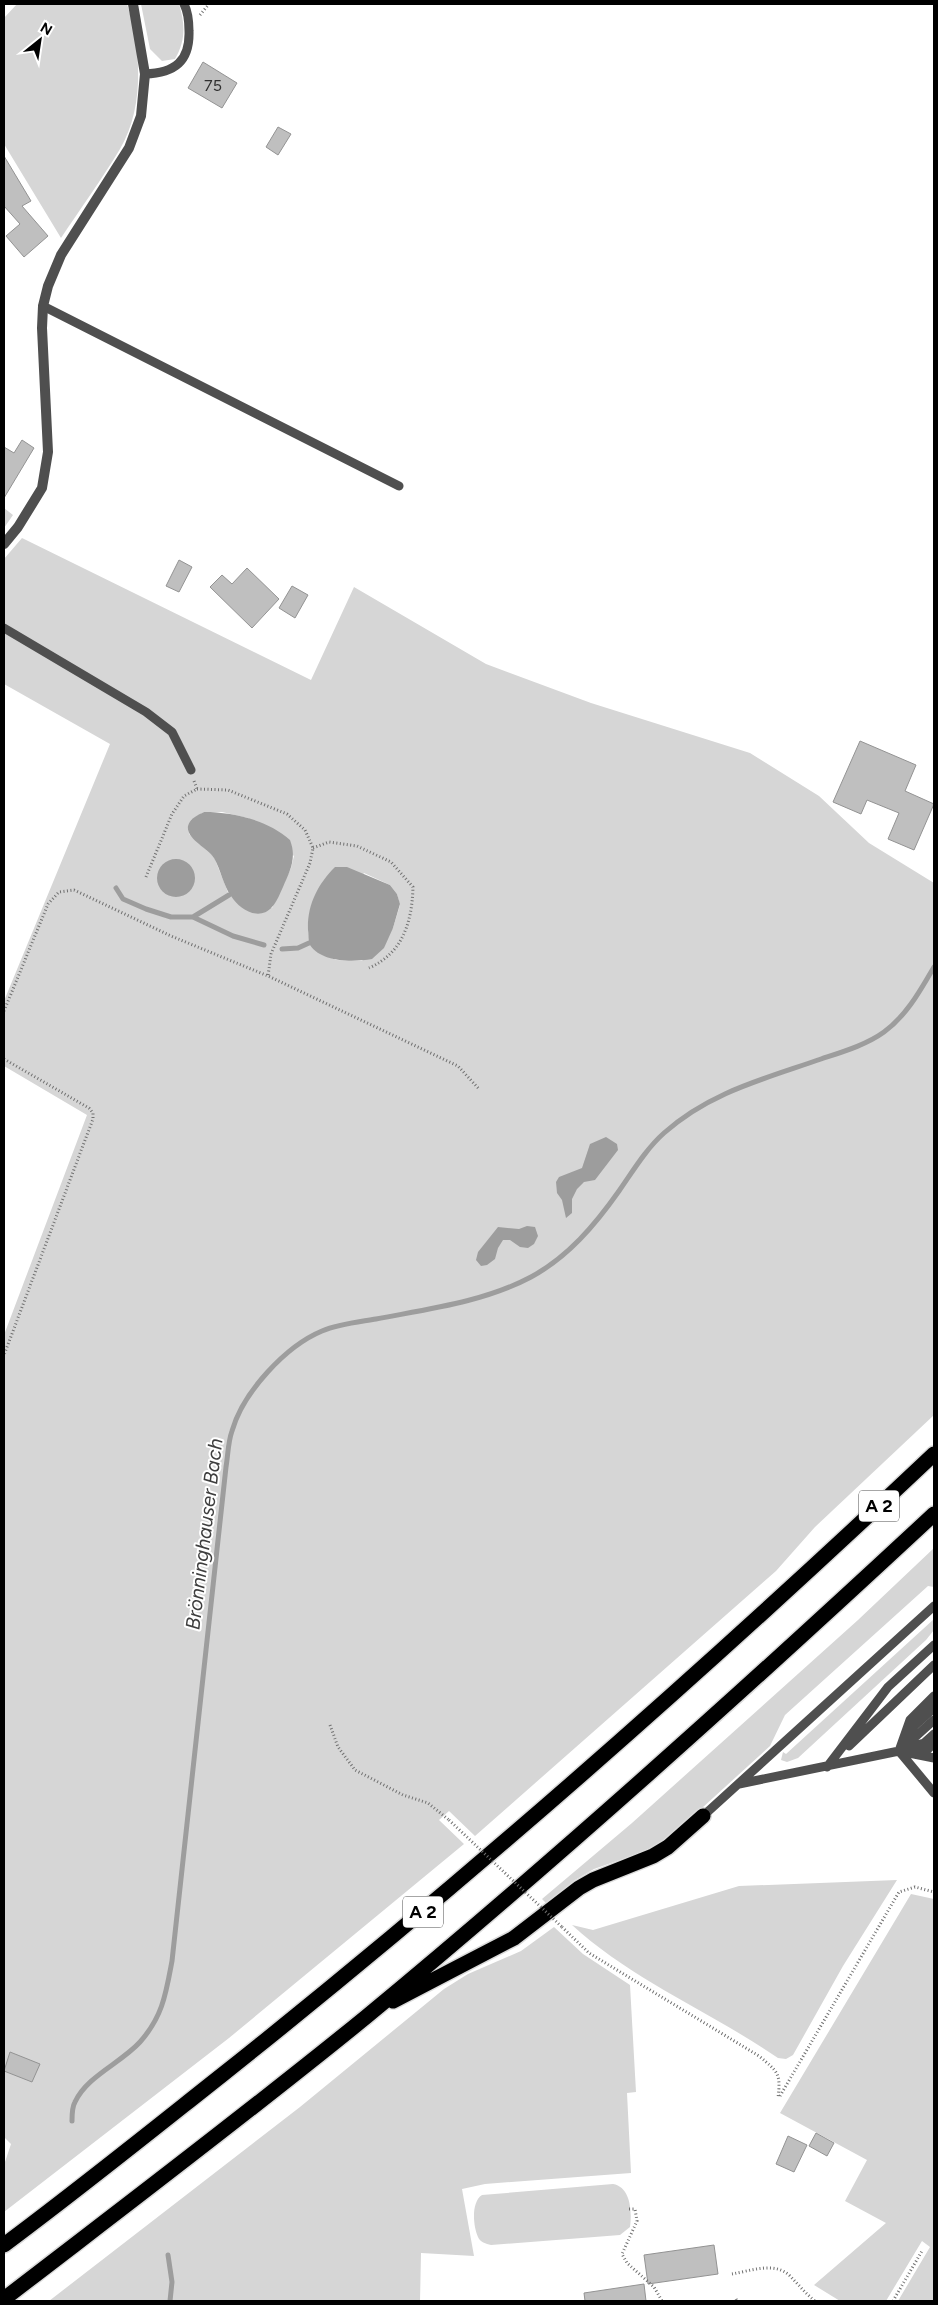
<svg xmlns="http://www.w3.org/2000/svg" width="938" height="2305" viewBox="0 0 938 2305" font-family="Figtree,sans-serif">
	<style>
		.green { fill: #d6d6d6; fill-rule: evenodd }
		.water { fill: #9d9d9d }
		.lines { fill: none; stroke-linecap: round; stroke-linejoin: round }
		.stream { stroke: #9d9d9d; stroke-width: 5 }
		.building { fill: #bfbfbf; stroke: #939393 }
		.highway-casing { stroke: #dbdbdb; stroke-width: 18 }
		.path { stroke: #717171; stroke-width: 3; stroke-dasharray: 1 2.5; stroke-linecap: butt }
		.lane { stroke: #4f4f4f; stroke-width: 9 }
		.street { stroke: #4f4f4f; stroke-width: 10 }
		.highway { stroke: #000; stroke-width: 15 }
		.path-bridge { stroke: #717171; stroke-width: 3; stroke-dasharray: 1 2.5; stroke-linecap: butt }
		.labels { text-anchor: middle; dominant-baseline: central; stroke-width: 4; stroke-linejoin: round; paint-order: stroke }
		.number-label { font-size: 16px; fill: #303030 }
		.shield { fill: #fff; stroke: #4c4c4c; stroke-width: 1 }
		.shield-label { font-size: 18px; font-weight: bold; fill: #000 }
		.water-label { font-size: 20px; font-style: italic; fill: #3e3e3e; stroke: #fff }
	</style>
	<rect width="100%" height="100%" fill="#fff"/>
	<!-- green -->
	<path class="green" d="M 17,4 L 127,4 C 141,48 145,107 120,149 C 102,179 81,208 61,238 L 4,144 L 4,18 Z
		M 141,4 L 179,4 C 185,24 186,40 175,59 L 162,61 L 150,49 Z
		M 4,508 L 13,515 L 4,528 Z
		M 22,538 L 311,680 L 354,587 L 486,664 L 591,703 L 750,753 L 819,796 L 869,843 L 934,883 L 934,1415 L 815,1527 L 776,1571 L 475,1836 L 449,1811 L 439,1820 L 464,1844 L 229,2038 L 4,2212 L 4,2165 L 11,2144 L 4,2137 L 4,1335 L 87,1115 L 4,1066 L 4,1001 L 110,744 L 4,684 L 4,559 ZM 204,812 L 222,812 L 248,818 L 294,856 L 291,868 L 272,908 L 229,895 L 214,857 L 189,834 L 188,827 L 191,820 ZM 364,873 L 390,885 L 397,894 L 400,905 L 393,928 L 362,961 L 336,960 L 316,951 Z
		M 934,1548 L 934,1587 L 928,1586 L 785,1715 L 770,1746 L 668,1839 L 654,1848 L 594,1869 L 575,1880 L 547,1904 L 542,1899 L 632,1823 L 858,1620 Z
		M 934,1619 L 934,1630 L 926,1640 L 798,1758 L 787,1762 L 781,1760 L 783,1752 L 786,1754 Z
		M 897,1880 L 843,1966 L 793,2055 L 786,2059 L 778,2058 C 711,2012 632,1980 572,1925 L 593,1930 L 739,1886 Z
		M 911,1894 L 934,1899 L 934,2301 L 898,2301 L 930,2247 L 922,2241 L 886,2301 L 840,2301 L 814,2285 L 886,2223 L 845,2201 L 867,2160 L 780,2113 Z
		M 554,1927 L 583,1954 L 630,1985 L 636,2092 L 627,2093 L 631,2173 L 485,2184 L 462,2189 L 474,2256 L 421,2253 L 420,2301 L 49,2301 L 300,2107 L 444,1989 L 468,1974 L 521,1951 Z
		M 613,2184 C 631,2187 632,2212 630,2227 L 620,2235 L 491,2245 C 486,2244 480,2242 478,2237 C 473,2226 471,2202 482,2195 Z"/>
	<!-- water -->
	<path class="water" d="M 204,812 C 233,812 268,820 290,840 C 297,858 290,871 283,887 C 280,893 277,902 272,907 C 259,922 239,909 231,896 C 223,885 221,870 214,858 C 208,848 186,839 188,826 C 190,818 198,815 204,812 Z
		M157 878a19 19 0 1 1 38 0a19 19 0 1 1-38 0Z
		M 335,867 L 347,867 L 390,885 L 397,894 L 400,904 L 393,928 L 384,948 L 372,959 C 354,962 322,963 310,945 C 308,941 309,934 308,930 C 307,905 318,884 335,867 Z
		M 606,1137 L 617,1144 L 618,1150 L 595,1180 L 584,1182 L 577,1189 L 572,1199 L 572,1213 L 566,1218 L 562,1200 L 557,1193 L 556,1182 L 559,1177 L 582,1168 L 590,1144 Z
		M 527,1226 L 535,1227 L 538,1236 L 534,1244 L 528,1248 L 520,1247 L 510,1240 L 503,1240 L 498,1248 L 495,1259 L 487,1265 L 481,1266 L 476,1260 L 478,1252 L 498,1227 L 519,1229 Z"/>
	<g class="lines">
		<!-- stream -->
		<path class="stream" d="M 116,888 L 123,899 L 146,909 L 171,917 L 193,917 L 233,936 L 264,945
			M 193,917 L 229,895
			M 282,949 L 298,948 L 309,943
			M 72,2121 C 72,2115 72,2107 75,2102 C 87,2076 121,2063 140,2042 C 163,2016 166,1993 172,1961 L 226,1467 C 228,1455 228,1442 232,1431 C 243,1392 286,1346 322,1331 C 339,1324 359,1322 376,1319 C 428,1309 484,1302 531,1277 C 568,1257 595,1225 619,1191 C 633,1171 646,1149 664,1133 C 710,1092 764,1079 821,1059 C 842,1052 866,1045 884,1032 C 907,1015 920,991 934,967
			M 168,2255 L 172,2282 L 170,2301"/>
	</g>
	<!-- building -->
	<path class="building" d="M 203,62 L 237,83 L 222,108 L 188,88 Z
		M 278,127 L 291,134 L 278,155 L 266,147 Z
		M 4,156 L 31,201 L 22,206 L 48,236 L 24,257 L 6,236 L 20,224 L 4,206 Z
		M 22,440 L 34,448 L 4,498 L 4,447 L 14,453 Z
		M 179,560 L 192,567 L 179,592 L 166,586 Z
		M 247,568 L 279,599 L 252,628 L 210,587 L 222,575 L 232,584 Z
		M 292,586 L 308,595 L 295,618 L 279,608 Z
		M 860,741 L 916,765 L 905,791 L 934,804 L 914,850 L 888,839 L 899,813 L 867,800 L 861,814 L 833,802 Z
		M 10,2052 L 40,2064 L 32,2082 L 4,2071 Z
		M 816,2133 L 834,2143 L 827,2156 L 809,2146 Z
		M 788,2136 L 807,2145 L 794,2172 L 776,2164 Z
		M 714,2245 L 718,2274 L 648,2284 L 644,2255 Z
		M 644,2284 L 646,2301 L 585,2301 L 584,2293 Z"/>
	<g class="lines">
		<defs>
			<path id="highway" d="M 393,2001 L 514,1938 L 579,1888 L 593,1880 L 653,1856 L 668,1847 L 703,1816
				M 4,2245 C 78,2190 150,2132 222,2075 C 469,1879 705,1670 934,1454
				M 4,2299 C 125,2206 247,2114 366,2017 C 561,1856 749,1686 934,1514"/>
		</defs>
		<!-- highway casing -->
		<use href="#highway" class="highway-casing"/>
		<!-- path -->
		<path class="path" d="M 200,15 L 209,4
			M 197,789 L 228,790 L 287,814 L 305,830 L 313,848 L 310,863 L 271,954 L 268,976
			M 313,848 L 329,842 L 357,846 L 391,862 L 413,887 C 412,922 403,953 369,968
			M 146,877 L 172,814 L 184,796 L 197,789 L 194,781
			M 4,1011 L 48,904 L 59,892 L 74,890 L 171,936 L 268,976 L 458,1066 L 479,1089
			M 4,1059 L 89,1108 L 93,1113 L 93,1119 L 4,1355
			M 330,1725 L 338,1747 L 355,1770 L 403,1795 L 428,1803 L 449,1820
			M 562,1927 L 589,1953 L 759,2056 C 778,2072 781,2073 778,2098
			M 780,2096 L 899,1892 L 915,1887 L 934,1892
			M 629,2209 L 635,2209 L 637,2221 L 622,2254 L 627,2263 L 654,2287 L 662,2301
			M 732,2274 C 750,2271 775,2261 790,2276 C 798,2284 805,2293 815,2301
			M 736,2299 L 737,2301
			M 893,2301 L 922,2251"/>
		<!-- lane -->
		<path class="lane" d="M 145,74 C 175,73 190,61 189,31 C 189,22 188,12 184,4
			M 43,306 L 399,486
			M 4,628 L 146,712 L 172,732 L 191,770
			M 909,1734 L 914,1726 L 934,1708
			M 849,1746 L 934,1665
			M 903,1748 L 934,1720
			M 914,1750 L 928,1749 L 934,1743
			M 899,1751 L 910,1720 L 934,1696
			M 899,1751 L 934,1793
			M 909,1753 L 934,1758
			M 827,1767 L 888,1687 L 934,1645
			M 739,1784 L 899,1751 L 924,1743 L 934,1734
			M 703,1816 L 934,1606"/>
		<!-- street -->
		<path class="street" d="M 4,544 L 18,527 L 42,488 L 48,452 L 42,328 L 43,306 L 48,286 L 61,255 L 129,148 L 141,116 L 145,74 L 133,4"/>
		<!-- highway -->
		<use href="#highway" class="highway"/>
		<!-- path-bridge -->
		<path class="path-bridge" d="M 449,1820 L 562,1927"/>
	</g>
	<g class="labels">
		<!-- number labels -->
		<g class="number-label">
			<text x="213" y="85">75</text>
		</g>
		<!-- shield labels -->
		<g class="shield">
			<rect x="859" y="1490.5" width="40" height="31" rx="4"/>
			<rect x="403" y="1896.5" width="40" height="31" rx="4"/>
		</g>
		<g class="shield-label">
			<text x="879" y="1506">A 2</text>
			<text x="423" y="1912">A 2</text>
		</g>
		<!-- water labels -->
		<g class="water-label">
			<text transform="translate(204 1534) rotate(-83)">Brönninghauser Bach</text>
		</g>
	</g>
	<!-- border -->
	<rect width="938" height="2305" fill="none" stroke="#000000" stroke-width="10"/>
	<!-- north arrow -->
	<g transform="translate(40 40) rotate(30)" stroke="#ffffff" stroke-width="4" paint-order="stroke">
	<path d="M0-4L9 19L0 12L-9 19Z" fill="#000000"/>
	<text y="-8" font-size="14" font-weight="bold" text-anchor="middle" fill="#000000">N</text>
	</g>
</svg>
